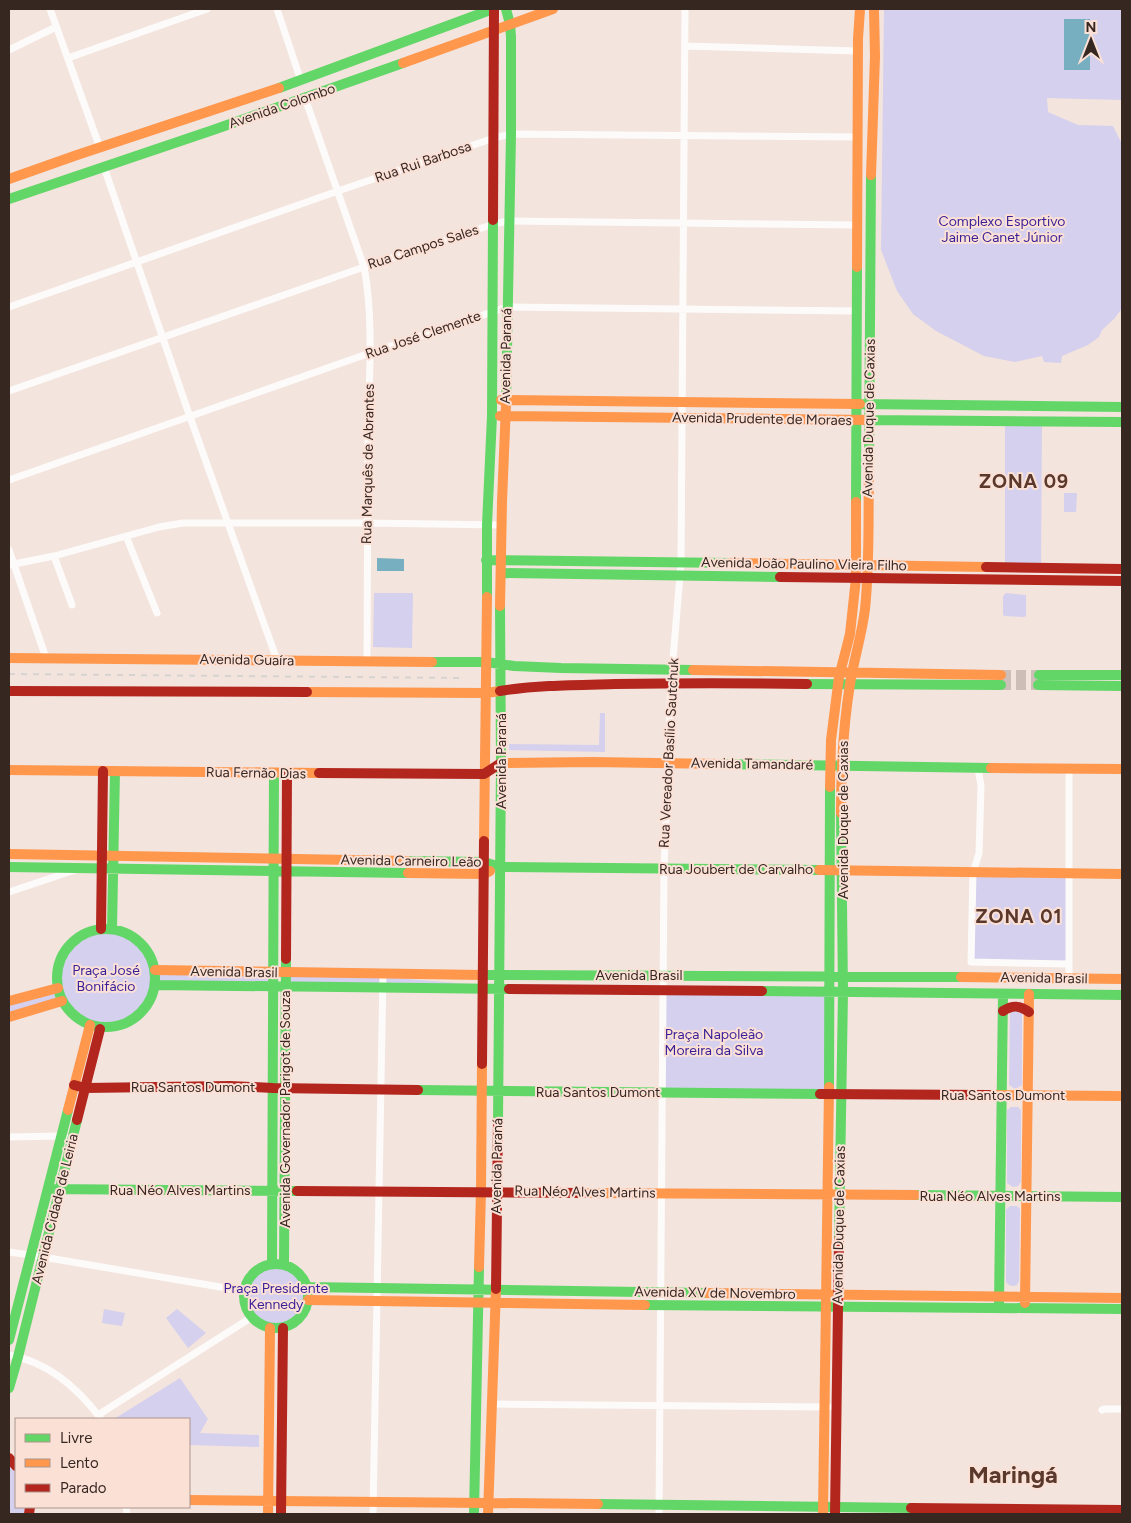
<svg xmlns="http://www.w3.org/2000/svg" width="1131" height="1523" viewBox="0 0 1131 1523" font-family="Figtree,sans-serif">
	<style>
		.green { fill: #d5d0ed }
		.water { fill: #78afc0 }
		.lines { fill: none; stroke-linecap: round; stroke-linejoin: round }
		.secondary-tunnel { stroke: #cdbeb8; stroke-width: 10; stroke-dasharray: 10 5; stroke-linecap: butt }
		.street { stroke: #fdfbfa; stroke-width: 7 }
		.fast { stroke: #63d668; stroke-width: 10 }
		.slow { stroke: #ff974d; stroke-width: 10 }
		.jam { stroke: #b3261e; stroke-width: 10 }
		.rail { stroke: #d8d3d1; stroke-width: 2; stroke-dasharray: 6 6; stroke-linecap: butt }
		.labels { text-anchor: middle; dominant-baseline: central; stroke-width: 4; stroke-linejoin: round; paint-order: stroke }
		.street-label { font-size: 14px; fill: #372721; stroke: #fbe0d6 }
		.park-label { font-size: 14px; fill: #381f98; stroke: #fbe0d6 }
		.district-label { font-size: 19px; font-weight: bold; letter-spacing: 1px; fill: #5a382b; stroke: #fbe0d6 }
		.town-label { font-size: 24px; font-weight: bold; fill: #5a382b; stroke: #fbe0d6 }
	</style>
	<rect width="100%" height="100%" fill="#f3e4de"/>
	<!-- green -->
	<path class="green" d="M 884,9 L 1122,9 L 1122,100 L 1047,98 L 1048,112 L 1078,125 L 1113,126 L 1122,144 L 1122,308 L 1115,318 L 1102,330 L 1099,337 L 1088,345 L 1062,356 L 1061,363 L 1044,362 L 1042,356 L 1015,362 L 984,356 L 936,331 L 913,314 L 897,291 L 881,250 Z
		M 1005,421 L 1042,421 L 1041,568 L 1005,567 Z
		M 1064,493 L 1077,493 L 1076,512 L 1064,512 Z
		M 374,593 L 413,593 L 412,648 L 373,647 Z
		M 1006,593 L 1026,595 L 1026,616 L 1024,617 L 1004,616 L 1003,614 L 1003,596 Z
		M 600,713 L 605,713 L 605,752 L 509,750 L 509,744 L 599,745 Z
		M 973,873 L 1069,873 L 1069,964 L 971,962 Z
		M 101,929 C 130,929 147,942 155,970 L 273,976 L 273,984 L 156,982 C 150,1006 138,1023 113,1027 C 108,1028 102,1029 97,1028 C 81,1023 70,1013 61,999 L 9,1014 L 9,1005 L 58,988 L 57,972 L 62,956 L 72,943 L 85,934 Z
		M 286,976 L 383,977 L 482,985 L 286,983 Z
		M 663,991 L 830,992 L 828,1094 L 663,1092 Z
		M 1010,1010 L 1022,1011 L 1022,1084 L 1021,1086 L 1015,1089 L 1009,1085 Z
		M 1011,1107 L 1018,1107 L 1021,1110 L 1021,1182 L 1018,1186 L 1013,1187 L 1007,1183 L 1007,1110 Z
		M 1010,1206 L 1017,1206 L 1020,1209 L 1019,1281 L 1017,1285 C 1013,1287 1009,1286 1006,1282 L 1006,1210 Z
		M244 1296a32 32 0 1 1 64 0a32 32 0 1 1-64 0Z
		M 104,1309 L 125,1313 L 122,1326 L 102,1323 Z
		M 177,1309 L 206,1333 L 188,1348 L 166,1318 Z
		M 180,1378 L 208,1419 L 200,1433 L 259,1435 L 259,1447 L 189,1445 L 189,1419 L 114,1419 Z
		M 9,1458 L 16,1466 L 16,1507 L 30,1507 L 29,1514 L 9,1514 Z"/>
	<!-- water -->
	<path class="water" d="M 1064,19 L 1090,19 L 1090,70 L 1064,70 Z
		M 377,558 L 404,559 L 404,571 L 377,571 Z"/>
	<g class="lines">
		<!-- secondary-tunnel -->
		<path class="secondary-tunnel" d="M 1001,675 L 1039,675
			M 1001,685 L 1038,685"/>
		<!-- street -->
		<path class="street" d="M 50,9 L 100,148
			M 277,9 L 301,81
			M 685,46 L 858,51
			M 9,50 L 56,27
			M 68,58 L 207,9
			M 305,98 L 364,267 C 374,318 369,380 368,433 C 367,509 367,585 367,661
			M 104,167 L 190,417 L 277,660
			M 9,307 L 338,191 L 494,138 L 511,134 L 858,137
			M 9,391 L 364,267 L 494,224 L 508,221 L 857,225
			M 9,480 L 370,353 L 507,307 L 857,311
			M 126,536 L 157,613
			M 9,550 L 46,658
			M 54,556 L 72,605
			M 9,565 L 54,556 L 159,527 L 183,523 L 367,523 L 502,525
			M 978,768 L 981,786 L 979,853 L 973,873 L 971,962 L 1069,964
			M 9,892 L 75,870
			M 1069,978 L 1069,768
			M 9,1137 L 61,1136 L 66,1138
			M 9,1252 L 31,1255 L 244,1291
			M 9,1355 C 48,1362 78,1388 101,1419
			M 492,1404 L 829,1407
			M 1102,1410 L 1104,1409 L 1122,1409
			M 98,1415 L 252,1317
			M 126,1507 L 127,1514
			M 373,1514 L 383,974
			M 659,1514 L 664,868 L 671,683 L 681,563 L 685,9"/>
		<!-- fast -->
		<path class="fast" d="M 279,88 L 493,9
			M 9,199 L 213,130 L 403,63
			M 860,404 L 1122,407
			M 506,405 L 511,134 L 511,37 L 510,24 L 506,9
			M 869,420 L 1122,422
			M 869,467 L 871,175
			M 856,502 L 857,267
			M 486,560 L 730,563
			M 501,573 L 780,577
			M 487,597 L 487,525 L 492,416 L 493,220
			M 432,662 L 486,662 L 514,666 L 561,668 L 693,670
			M 1039,675 L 1122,675
			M 807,684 L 1001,685
			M 1038,685 L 1122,686
			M 720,764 L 991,768
			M 408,861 L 484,862 L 500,867 L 819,870
			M 9,867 L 408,873
			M57 978a49 49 0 1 1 98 0a49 49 0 1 1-98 0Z
			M 112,929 L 115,771
			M 482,975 L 961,977
			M 155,985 L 509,989
			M 762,991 L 1122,995
			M 829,1087 L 830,787
			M 418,1090 L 820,1094
			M 498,1122 L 501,763 L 500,606
			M 48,1189 L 297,1191
			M 916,1195 L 1122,1197
			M 839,1239 L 843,992 L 841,813
			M244 1296a32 32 0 1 1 64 0a32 32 0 1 1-64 0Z
			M 272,1264 L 274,773
			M 284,1265 L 286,959
			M 307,1287 L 707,1293
			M 999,1303 L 1003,994
			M 645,1305 L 1122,1309
			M 9,1340 L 68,1110
			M 9,1388 L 18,1357 L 77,1120
			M 598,1504 L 911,1508
			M 474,1514 L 479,1267"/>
		<!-- slow -->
		<path class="slow" d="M 403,63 L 553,9
			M 871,175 L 875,56 L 874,9
			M 9,179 L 77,155 L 279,88
			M 857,267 L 858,39 L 860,9
			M 501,400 L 860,404
			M 500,416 L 869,420
			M 730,563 L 986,567
			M 500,606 L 502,502 L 506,405
			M 9,658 L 432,662
			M 693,670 L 1001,675
			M 307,692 L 486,693 L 500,691
			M 501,763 L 592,762 L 720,764
			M 991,768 L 1122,769
			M 9,770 L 319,773
			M 830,787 L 831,740 L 839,677 L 850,634 L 856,578 L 856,502
			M 841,813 C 841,770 843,727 850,684 C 854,659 862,634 865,609 C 870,562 868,514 869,467
			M 484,841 L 487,597
			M 9,854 L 408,861
			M 819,870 L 1122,874
			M 408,873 L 484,874 L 490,871
			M 155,970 L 482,975
			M 961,977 L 1122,979
			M 9,1001 L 58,988
			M 9,1017 L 62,1001
			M 989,1095 L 1122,1096
			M 68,1110 L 90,1025
			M 584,1193 L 916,1195
			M 479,1267 L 481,1191 L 482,1064
			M 707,1293 L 1122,1298
			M 308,1300 L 645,1305
			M 1025,1303 L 1029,994
			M 189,1500 L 598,1504
			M 268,1514 L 270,1328
			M 488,1514 L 496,1289
			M 823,1514 L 829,1087"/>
		<!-- jam -->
		<path class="jam" d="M 493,220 L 494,9
			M 986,567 L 1122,569
			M 780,577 L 1122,581
			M 9,691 L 307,692
			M 500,691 C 538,685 576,685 615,684 C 679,683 743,683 807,684
			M 319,773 L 484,774 L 501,763
			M 101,929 L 103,771
			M 286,959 L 287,773
			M 509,989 L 762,991
			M 1003,1011 C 1012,1005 1020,1005 1029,1012
			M 482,1064 L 484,841
			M 74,1085 L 85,1088 L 230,1086 L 273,1088 L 418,1090
			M 820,1094 L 989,1095
			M 77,1120 L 100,1029
			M 297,1191 L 584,1193
			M 496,1289 L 498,1122
			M 9,1458 L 16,1466
			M 911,1508 L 1122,1510
			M 29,1514 L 30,1507
			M 281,1514 L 283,1328
			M 835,1514 L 839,1239"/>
		<!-- rail -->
		<path class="rail" d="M 9,674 L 464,678"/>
	</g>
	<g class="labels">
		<!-- street labels -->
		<g class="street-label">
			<text transform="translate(282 106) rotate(-19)">Avenida Colombo</text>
			<text transform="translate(423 162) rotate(-19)">Rua Rui Barbosa</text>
			<text transform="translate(423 247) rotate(-18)">Rua Campos Sales</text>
			<text transform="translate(423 335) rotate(-19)">Rua José Clemente</text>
			<text transform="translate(506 356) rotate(-89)">Avenida Paraná</text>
			<text transform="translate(869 418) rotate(-89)">Avenida Duque de Caxias</text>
			<text transform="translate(762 419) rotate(1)">Avenida Prudente de Moraes</text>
			<text transform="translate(368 464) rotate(-89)">Rua Marquês de Abrantes</text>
			<text transform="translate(804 564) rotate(1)">Avenida João Paulino Vieira Filho</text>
			<text transform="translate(247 660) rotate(1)">Avenida Guaíra</text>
			<text transform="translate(669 753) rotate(-87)">Rua Vereador Basílio Sautchuk</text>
			<text transform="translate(501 761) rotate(-90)">Avenida Paraná</text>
			<text transform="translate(752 764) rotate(1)">Avenida Tamandaré</text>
			<text transform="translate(256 773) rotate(1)">Rua Fernão Dias</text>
			<text transform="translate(843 820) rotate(-90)">Avenida Duque de Caxias</text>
			<text transform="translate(411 861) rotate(1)">Avenida Carneiro Leão</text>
			<text x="736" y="869">Rua Joubert de Carvalho</text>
			<text transform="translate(234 972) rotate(1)">Avenida Brasil</text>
			<text x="639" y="975">Avenida Brasil</text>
			<text transform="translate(1044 978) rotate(1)">Avenida Brasil</text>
			<text x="193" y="1087">Rua Santos Dumont</text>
			<text x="598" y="1092">Rua Santos Dumont</text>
			<text x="1003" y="1095">Rua Santos Dumont</text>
			<text transform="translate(285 1109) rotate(-90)">Avenida Governador Parigot de Souza</text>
			<text transform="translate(497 1166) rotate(-89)">Avenida Paraná</text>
			<text x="180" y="1190">Rua Néo Alves Martins</text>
			<text transform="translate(585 1192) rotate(1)">Rua Néo Alves Martins</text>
			<text x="990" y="1196">Rua Néo Alves Martins</text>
			<text transform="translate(55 1209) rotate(-76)">Avenida Cidade de Leiria</text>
			<text transform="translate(839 1225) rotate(-89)">Avenida Duque de Caxias</text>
			<text transform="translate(715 1293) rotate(1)">Avenida XV de Novembro</text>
		</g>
		<!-- park labels -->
		<g class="park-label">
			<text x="1002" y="221">Complexo Esportivo<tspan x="1002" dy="16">Jaime Canet Júnior</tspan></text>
			<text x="106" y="970">Praça José<tspan x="106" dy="16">Bonifácio</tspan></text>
			<text x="714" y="1034">Praça Napoleão<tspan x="714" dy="16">Moreira da Silva</tspan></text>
			<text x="276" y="1288">Praça Presidente<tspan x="276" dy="16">Kennedy</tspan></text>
		</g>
		<!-- district labels -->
		<g class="district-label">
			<text x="1024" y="481">ZONA 09</text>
			<text x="1019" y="916">ZONA 01</text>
		</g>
		<!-- town labels -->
		<g class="town-label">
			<text x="1013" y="1474">Maringá</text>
		</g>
	</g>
	<!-- border -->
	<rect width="1131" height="1523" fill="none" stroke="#372721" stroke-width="20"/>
	<!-- legend -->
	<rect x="15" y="1418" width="175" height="90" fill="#fbe0d6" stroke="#ad968e"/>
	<rect x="25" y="1434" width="25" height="8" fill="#63d668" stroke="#ad968e"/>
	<text x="60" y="1443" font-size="15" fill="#372721">Livre</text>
	<rect x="25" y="1459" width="25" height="8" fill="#ff974d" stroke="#ad968e"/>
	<text x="60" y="1468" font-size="15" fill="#372721">Lento</text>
	<rect x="25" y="1484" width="25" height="8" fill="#b3261e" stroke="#ad968e"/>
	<text x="60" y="1493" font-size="15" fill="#372721">Parado</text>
	<!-- north arrow -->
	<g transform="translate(1091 40)" stroke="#fbe0d6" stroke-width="4" paint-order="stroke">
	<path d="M0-4L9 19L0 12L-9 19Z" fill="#372721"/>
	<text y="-8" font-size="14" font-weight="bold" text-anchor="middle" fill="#372721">N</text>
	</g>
</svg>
